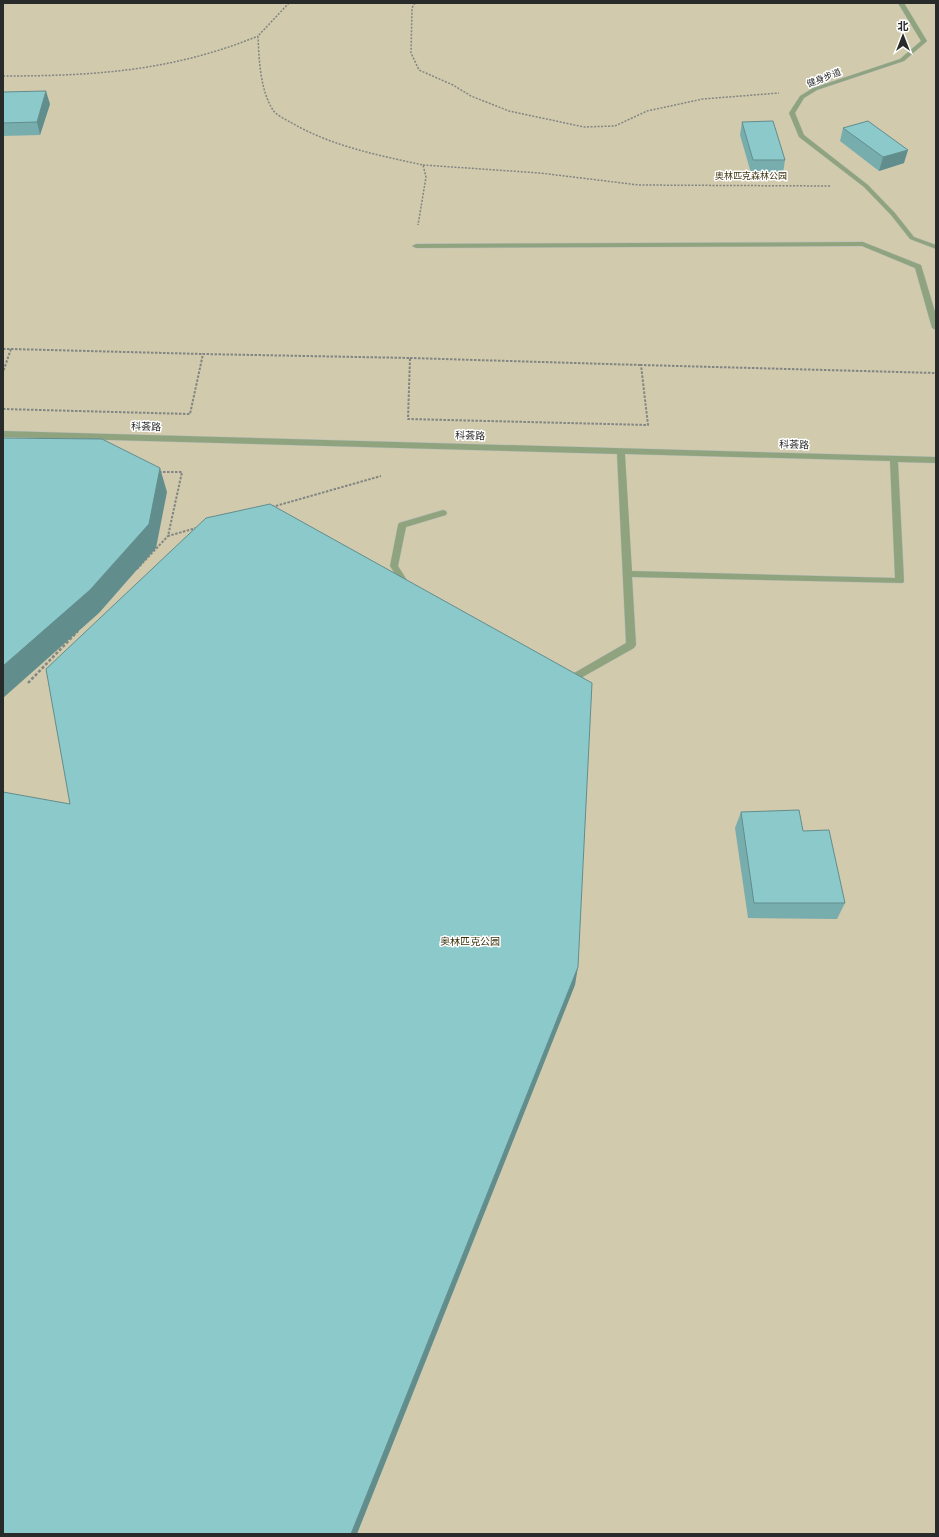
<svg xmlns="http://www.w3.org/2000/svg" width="939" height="1537" viewBox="0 0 939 1537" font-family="'Nunito Sans','Noto Sans SC',sans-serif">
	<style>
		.green { fill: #d1caac }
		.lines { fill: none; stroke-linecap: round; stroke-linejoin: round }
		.lane-casing { stroke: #bbc0bd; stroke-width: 1 }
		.street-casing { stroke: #bbc0bd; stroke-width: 1 }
		.path-far2 { stroke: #818583; stroke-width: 1.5; stroke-dasharray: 2 1.5; stroke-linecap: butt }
		.path-far1 { stroke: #818583; stroke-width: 2; stroke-dasharray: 2.5 1.5; stroke-linecap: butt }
		.path { stroke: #818583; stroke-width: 2.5; stroke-dasharray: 3 2; stroke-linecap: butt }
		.lane { fill: #90a37f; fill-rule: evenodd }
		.street { fill: #90a37f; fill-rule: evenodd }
		.wall { fill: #78adae }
		.shaded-wall { fill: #628d8d }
		.building { fill: #8cc9ca; stroke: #628d8d }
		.labels { text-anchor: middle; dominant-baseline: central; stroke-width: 3; stroke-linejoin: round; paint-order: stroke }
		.far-street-label { font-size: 9px; fill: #292b2a; stroke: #fff }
		.far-park-label { font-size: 9px; fill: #3c330d; stroke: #fff }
		.street-label { font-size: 10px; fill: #292b2a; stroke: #fff }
		.park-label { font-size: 10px; fill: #3c330d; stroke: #fff }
	</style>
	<rect width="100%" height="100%" fill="#e0e5e2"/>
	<!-- green -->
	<path class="green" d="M 3,3 L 936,3 L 936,1534 L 3,1534 Z"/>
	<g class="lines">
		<defs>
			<path id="lane" d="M 863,242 L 921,265 L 936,315 L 936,330 L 932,328 L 915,268 L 862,246 L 416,248 L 412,246 L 416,244 Z
				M 3,431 L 936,457 L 936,463 L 898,462 L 904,581 L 903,583 L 632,577 L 636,645 L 634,648 L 572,683 L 569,682 L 567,679 L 569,676 L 626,643 L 617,454 L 3,437 ZM 625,454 L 890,461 L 895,578 L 632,571 Z
				M 443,510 L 446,511 L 447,513 L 446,515 L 406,527 L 398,566 L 412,588 L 408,591 L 405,590 L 390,566 L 398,525 L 399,523 Z"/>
			<path id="street" d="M 898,3 L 904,3 L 927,41 L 926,42 L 904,61 L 817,90 L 804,98 L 795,113 L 804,135 L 868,185 L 895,213 L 914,237 L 936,245 L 936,249 L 910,239 L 891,215 L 864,187 L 799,137 L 789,113 L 800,96 L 813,88 L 900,59 L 921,41 Z"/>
		</defs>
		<!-- lane casing -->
		<use href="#lane" class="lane-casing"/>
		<!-- street casing -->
		<use href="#street" class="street-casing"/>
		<!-- path-far2 -->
		<path class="path-far2" d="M 289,3 L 258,36 C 259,59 260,90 273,110 C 276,115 285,119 290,122 C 331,146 377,155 423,165 L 426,177 L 418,225
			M 415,3 L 412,8 L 411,53 L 419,70 L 453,85 L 471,96 L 509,111 L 584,127 L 615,126 L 647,111 L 703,99 L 779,93
			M 3,76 C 94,76 173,71 258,36
			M 423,165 L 540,173 L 639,185 L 830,186"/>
		<!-- path-far1 -->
		<path class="path-far1" d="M 3,349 L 11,349 L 3,372
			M 11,349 L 203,354
			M 410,358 L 641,365
			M 3,409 L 190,414 L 203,354 L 410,358 L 408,419 L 648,425 L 641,365 L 936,373
			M 159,472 L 182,472 L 168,536 L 196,528
			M 272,507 L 381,476
			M 137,569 L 168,536"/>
		<!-- path -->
		<path class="path" d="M 28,683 L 78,631"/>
		<!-- lane -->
		<use href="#lane" class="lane"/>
		<!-- street -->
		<use href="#street" class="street"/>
	</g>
	<!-- wall -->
	<path class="wall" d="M 3,92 L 50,104 L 40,135 L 3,136 Z
		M 742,122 L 785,160 L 783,173 L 751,173 L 740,135 Z
		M 843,128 L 904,163 L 879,171 L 840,141 Z
		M 741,812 L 803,831 L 845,903 L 837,919 L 748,918 L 735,828 Z"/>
	<!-- shaded-wall -->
	<path class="shaded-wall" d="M 46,91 L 50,104 L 40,135 L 37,122 Z
		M 908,150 L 904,163 L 879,171 L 883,157 Z
		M 160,468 L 167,492 L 156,548 L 99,613 L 3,698 L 3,666 Z
		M 578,967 L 575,985 L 357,1534 L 351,1534 Z"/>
	<!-- building -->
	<path class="building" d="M 46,91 L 37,122 L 3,123 L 3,92 Z
		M 773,121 L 785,160 L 753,160 L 742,122 Z
		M 868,121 L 908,150 L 883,157 L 843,128 Z
		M 3,438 L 102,439 L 160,468 L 149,524 L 90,590 L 3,666 Z
		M 270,504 L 592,683 L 578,967 L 351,1534 L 3,1534 L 3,792 L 70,804 L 46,669 L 206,518 Z
		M 799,810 L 803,831 L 829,830 L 845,903 L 754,903 L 741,812 Z"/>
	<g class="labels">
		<!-- far-street labels -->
		<g class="far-street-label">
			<text transform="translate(824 78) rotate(-21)">健身步道</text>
		</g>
		<!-- far-park labels -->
		<g class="far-park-label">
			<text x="751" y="176">奥林匹克森林公园</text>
		</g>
		<!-- street labels -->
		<g class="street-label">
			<text transform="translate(146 427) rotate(2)">科荟路</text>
			<text transform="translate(470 436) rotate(2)">科荟路</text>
			<text transform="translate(794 445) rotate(2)">科荟路</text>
		</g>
		<!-- park labels -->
		<g class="park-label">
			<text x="470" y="942">奥林匹克公园</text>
		</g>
	</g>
	<!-- border -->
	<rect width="939" height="1537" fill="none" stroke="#292b2a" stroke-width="8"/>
	<!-- north arrow -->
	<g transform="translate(903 36)" stroke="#ffffff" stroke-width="3" paint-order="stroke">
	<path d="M0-3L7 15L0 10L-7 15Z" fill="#292b2a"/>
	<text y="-6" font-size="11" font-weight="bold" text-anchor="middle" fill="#292b2a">北</text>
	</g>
</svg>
